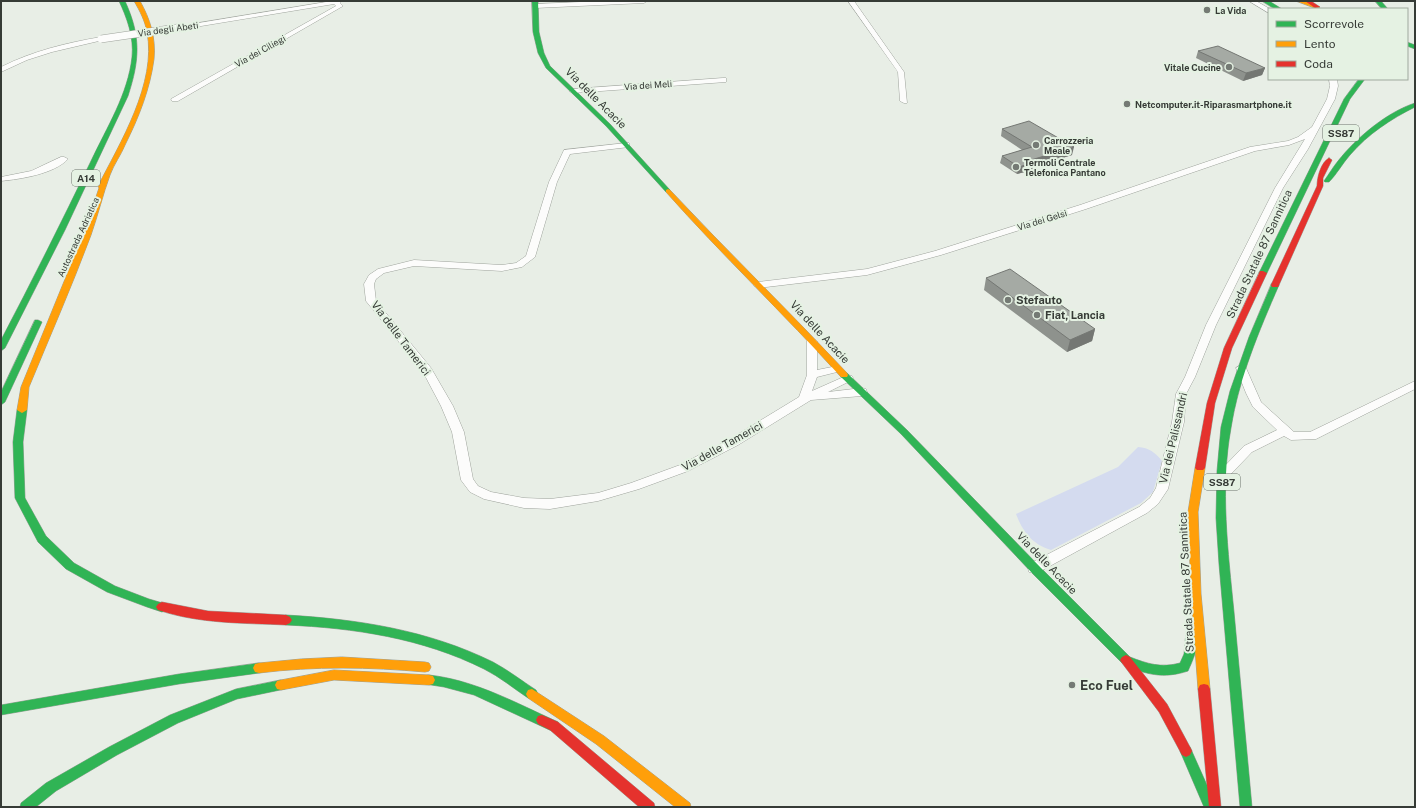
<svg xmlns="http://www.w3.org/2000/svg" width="1416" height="808" viewBox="0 0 1416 808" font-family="'Public Sans',sans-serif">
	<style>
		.green { fill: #d4dbef }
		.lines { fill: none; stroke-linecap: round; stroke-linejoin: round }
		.street-casing { stroke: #9ea39c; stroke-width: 1 }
		.fast-casing { stroke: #9ea39c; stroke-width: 1 }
		.slow-casing { stroke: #9ea39c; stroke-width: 1 }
		.jam-casing { stroke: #9ea39c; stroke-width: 1 }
		.street { fill: #fcfcfb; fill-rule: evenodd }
		.fast { fill: #30b455; fill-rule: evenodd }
		.slow { fill: #ff9f0a; fill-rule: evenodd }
		.jam { fill: #e5322d; fill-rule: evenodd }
		.street-bridge-casing { stroke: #9ea39c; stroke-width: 8; stroke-linecap: butt }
		.street-bridge { stroke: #fcfcfb; stroke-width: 7 }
		.wall { fill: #8e928d }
		.shaded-wall { fill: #747773 }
		.building { fill: #a5aaa4; stroke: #747773 }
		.poi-dot { fill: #747a74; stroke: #e5f2e3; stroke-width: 1.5 }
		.labels { text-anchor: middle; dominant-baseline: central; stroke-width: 4; stroke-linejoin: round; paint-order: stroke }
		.far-poi-label { font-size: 9px; font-weight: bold; fill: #363b36; stroke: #e5f2e3; text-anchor: start }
		.far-street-label { font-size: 9px; fill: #363b36; stroke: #e5f2e3 }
		.shield { fill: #e5f2e3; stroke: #6a726a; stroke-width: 1 }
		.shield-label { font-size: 10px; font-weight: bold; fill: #363b36 }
		.street-label { font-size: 11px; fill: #363b36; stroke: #e5f2e3 }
		.poi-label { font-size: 11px; font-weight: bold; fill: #363b36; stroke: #e5f2e3; text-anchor: start }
		.near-poi-label { font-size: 13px; font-weight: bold; fill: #363b36; stroke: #e5f2e3; text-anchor: start }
	</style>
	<rect width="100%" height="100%" fill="#e8eee6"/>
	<!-- green -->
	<path class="green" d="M 1138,447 C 1149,448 1155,452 1162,461 L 1153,492 L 1141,503 L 1051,550 C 1032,544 1023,532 1016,514 L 1118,467 Z"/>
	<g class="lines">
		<defs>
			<path id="street" d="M 332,1 L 342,1 L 340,3 L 343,6 L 178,101 L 172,101 L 171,99 L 336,6 L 334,4 L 183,29 L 181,28 L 181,26 Z
				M 604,1 L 647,1 L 644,3 L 535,8 L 532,6 L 535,4 Z
				M 848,1 L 854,1 L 904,72 L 907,103 L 904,103 L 900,101 L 898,72 Z
				M 1249,1 L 1256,1 L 1270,9 L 1269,13 Z
				M 101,37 L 104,39 L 103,40 L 52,52 L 27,60 L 1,72 L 1,67 C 33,51 66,43 101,37 Z
				M 723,78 L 726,78 L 726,82 L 573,93 L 569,91 L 573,89 Z
				M 1329,79 L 1337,79 L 1338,86 L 1335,99 L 1308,149 L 1283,188 L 1216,325 L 1195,377 L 1186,394 L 1184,422 L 1168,489 L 1158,504 L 1147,513 L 1039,572 L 1034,573 L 1029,572 L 1028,568 L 1029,564 L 1139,507 L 1150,498 L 1156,488 L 1172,422 L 1176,394 L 1185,377 L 1206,325 L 1275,188 L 1305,139 L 1289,145 L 1255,151 L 1086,209 L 941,255 L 867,275 L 758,288 L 753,285 L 758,282 L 867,269 L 935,251 L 1080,205 L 1250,147 L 1288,141 L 1298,137 L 1312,127 L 1327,99 L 1330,86 Z
				M 626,143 L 629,143 L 629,147 L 570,154 L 557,182 L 535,257 L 522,267 L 502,271 L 414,266 L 384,273 L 376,279 L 374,284 L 376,301 L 431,368 L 453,406 L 464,432 L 473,479 L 478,486 L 491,492 L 524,498 L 550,499 L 598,493 L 631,483 L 680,465 L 730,439 L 799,397 L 807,375 L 807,341 L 812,338 L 817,341 L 817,370 L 837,366 L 842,369 L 841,371 L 817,377 L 812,391 L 848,375 L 852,376 L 853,378 L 852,380 L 828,392 L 862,388 L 866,389 L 867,392 L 866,395 L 862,396 L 811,400 L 738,445 L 688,471 L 639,489 L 598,501 L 550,509 L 524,508 L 484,499 L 470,492 L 461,480 L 452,432 L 441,406 L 423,372 L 366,301 L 364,284 L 369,275 L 378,269 L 414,260 L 502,265 L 516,263 L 526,256 L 549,182 L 564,150 Z
				M 61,157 L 64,157 L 68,159 C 54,174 21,179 1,181 L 1,177 L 31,171 Z
				M 1241,365 L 1246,368 L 1261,402 L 1294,432 L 1310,432 L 1415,381 L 1415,389 L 1316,439 L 1291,440 L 1284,436 L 1252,452 L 1228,477 L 1224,478 L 1220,477 L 1218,474 L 1220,471 L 1244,446 L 1277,430 L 1253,407 L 1246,393 L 1236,368 Z"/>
			<path id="fast" d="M 119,1 L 125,1 C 141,36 140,59 128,96 L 65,230 L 5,348 L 1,351 L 1,340 C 32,281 62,221 91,161 C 107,127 128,94 132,57 C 134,37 127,18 119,1 Z
				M 532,1 L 538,1 L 539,32 L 544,53 L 550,66 L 610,124 L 670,190 L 670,192 L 666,192 L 606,126 L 546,68 L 538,53 L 533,32 Z
				M 1262,1 L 1269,1 L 1282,9 L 1275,9 Z
				M 1375,1 L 1381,1 L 1388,9 L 1382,9 Z
				M 1407,42 L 1415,45 L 1415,49 L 1407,46 Z
				M 1359,79 L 1365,79 L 1350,99 L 1267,273 L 1263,275 L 1260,275 L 1259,273 L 1344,99 Z
				M 1415,103 L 1415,107 C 1391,119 1368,134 1350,155 C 1342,164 1337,174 1329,182 L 1325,182 L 1324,181 C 1329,174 1333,167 1338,161 C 1356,138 1387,112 1415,103 Z
				M 1272,283 L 1278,283 L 1279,285 C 1259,331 1239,378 1231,428 C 1220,488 1228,551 1234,612 C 1240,677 1246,742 1252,807 L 1240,807 L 1219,564 L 1216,518 L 1217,471 L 1221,427 L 1230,391 L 1249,337 Z
				M 35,320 L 38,320 L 42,322 L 5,402 L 1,405 L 1,392 Z
				M 844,372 L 847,373 L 907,430 L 1041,568 L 1130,657 C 1148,664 1161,668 1180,663 L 1184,654 L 1186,632 L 1188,629 L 1192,627 L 1196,629 C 1202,640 1193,660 1188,671 C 1164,679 1144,675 1122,663 L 1033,574 L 901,434 L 841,377 L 840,375 L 841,373 Z
				M 22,407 L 27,410 L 23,442 L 25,498 L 46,536 L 74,563 L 115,586 L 149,599 L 166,604 L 168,607 L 166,610 L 162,612 L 147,607 L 107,592 L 66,569 L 38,542 L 15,498 L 13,442 L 17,410 Z
				M 286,615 C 357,619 428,630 493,662 C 508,670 522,681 536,690 L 538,694 L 536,698 L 532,699 L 528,698 C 513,688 500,677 484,669 C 422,638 354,628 286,625 L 282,623 L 280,620 L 282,617 Z
				M 259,663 L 263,664 L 265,668 L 263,672 L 259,673 L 179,684 L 1,715 L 1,705 L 179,674 Z
				M 429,675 C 475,680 516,703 558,722 L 560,726 L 558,730 L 554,732 L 474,695 L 444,687 L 425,684 L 423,680 L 425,676 Z
				M 281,680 L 285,681 L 287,685 L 285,689 L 237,699 L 178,723 L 117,755 L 56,791 L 36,807 L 20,807 L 21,803 L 46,783 L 109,747 L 170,715 L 236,689 Z
				M 1186,745 L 1190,747 L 1215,803 L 1214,807 L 1204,807 L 1180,751 L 1182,747 Z"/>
			<path id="slow" d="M 134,1 L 140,1 C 150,19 156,37 154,59 C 150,89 139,117 125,145 C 121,155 114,164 110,175 C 103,194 98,215 91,235 C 72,286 50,336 29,387 L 27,410 L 22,413 L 17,410 L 21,387 L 83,235 L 99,188 L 98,186 C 120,143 157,83 147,32 C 145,21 140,11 134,1 Z
				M 1296,1 L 1304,1 L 1320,7 L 1315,8 Z
				M 668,189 L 670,190 C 728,252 789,311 847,373 L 848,375 L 847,377 L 841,377 C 784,314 722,255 666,192 L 666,190 Z
				M 1200,465 L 1203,466 L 1205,468 L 1198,512 L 1201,594 L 1210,689 L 1208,693 L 1204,694 L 1200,693 L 1198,689 L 1191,594 L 1188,512 L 1195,468 L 1197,466 Z
				M 342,657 L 425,662 L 429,663 L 431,667 L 429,671 L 425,672 C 369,667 315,666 259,673 L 255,672 L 253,668 L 255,664 L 259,663 L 301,659 Z
				M 334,670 L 429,675 L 433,676 L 435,680 L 433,684 L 429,685 L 334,680 L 281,690 L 277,689 L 275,685 L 277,681 L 281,680 Z
				M 532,689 L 604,736 L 690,803 L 691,807 L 675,807 L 596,744 L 528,698 L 526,694 L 528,690 Z"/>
			<path id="jam" d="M 1305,1 L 1311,1 L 1320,7 L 1315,8 Z
				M 1329,158 L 1332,160 L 1323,178 L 1323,186 L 1279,285 L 1278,287 L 1272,287 L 1271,285 L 1317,186 C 1317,177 1321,162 1329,158 Z
				M 1260,271 L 1263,271 L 1267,273 L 1232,348 L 1215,403 L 1205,468 L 1203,470 L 1197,470 L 1195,468 L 1207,403 L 1224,348 Z
				M 162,602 L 208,611 L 286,615 L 290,617 L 292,620 L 290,623 L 286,625 C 244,623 199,624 158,610 L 156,607 L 158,604 Z
				M 1126,655 L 1130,657 L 1167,704 L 1190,747 L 1192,751 L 1190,755 L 1186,757 L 1182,755 L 1159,712 L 1122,663 L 1120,660 L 1122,657 Z
				M 1204,684 L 1208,685 L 1210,689 L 1221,807 L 1209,807 L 1198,689 L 1200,685 Z
				M 542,715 L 558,722 L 654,803 L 655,807 L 639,807 L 550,730 L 538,724 L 536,720 L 538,716 Z"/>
		</defs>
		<!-- street casing -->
		<use href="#street" class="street-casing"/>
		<!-- fast casing -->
		<use href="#fast" class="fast-casing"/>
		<!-- slow casing -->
		<use href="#slow" class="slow-casing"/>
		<!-- jam casing -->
		<use href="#jam" class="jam-casing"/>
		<!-- street -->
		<use href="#street" class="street"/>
		<!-- fast -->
		<use href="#fast" class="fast"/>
		<!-- slow -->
		<use href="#slow" class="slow"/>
		<!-- jam -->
		<use href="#jam" class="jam"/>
		<defs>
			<path id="street-bridge" d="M 101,39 L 183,27"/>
		</defs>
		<!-- street-bridge casing -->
		<use href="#street-bridge" class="street-bridge-casing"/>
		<!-- street-bridge -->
		<use href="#street-bridge" class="street-bridge"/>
	</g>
	<!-- wall -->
	<path class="wall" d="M 1198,51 L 1265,68 L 1262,75 L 1243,81 L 1196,58 Z
		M 1002,129 L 1072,155 L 1033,167 L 1032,170 L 1017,174 L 1000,163 L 1002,156 L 1022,150 L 1001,136 Z
		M 986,278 L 1095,329 L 1092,341 L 1067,352 L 984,290 Z"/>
	<!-- shaded-wall -->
	<path class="shaded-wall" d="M 1265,68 L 1262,75 L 1243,81 L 1246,73 Z
		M 1074,147 L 1072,155 L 1033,167 L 1032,170 L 1017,174 L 1019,167 L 1031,160 Z
		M 1095,329 L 1092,341 L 1067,352 L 1070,340 Z"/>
	<!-- building -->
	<path class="building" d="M 1218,46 L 1265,68 L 1246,73 L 1198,51 Z
		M 1029,121 L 1074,147 L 1031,160 L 1034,162 L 1019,167 L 1002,156 L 1032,147 L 1002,129 Z
		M 1010,269 L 1095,329 L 1070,340 L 986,278 Z"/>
	<!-- markers -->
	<g class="poi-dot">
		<circle cx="1207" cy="10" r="4"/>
		<circle cx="1229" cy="67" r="4"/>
		<circle cx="1127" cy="104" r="4"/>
		<circle cx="1036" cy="145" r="4"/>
		<circle cx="1016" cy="167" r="4"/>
		<circle cx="1008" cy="300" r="4"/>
		<circle cx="1037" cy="315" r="4"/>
		<circle cx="1072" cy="685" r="4"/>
	</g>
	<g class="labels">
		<!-- far-poi labels -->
		<g class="far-poi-label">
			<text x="1215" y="10">La Vida</text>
			<text x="1221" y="67" text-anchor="end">Vitale Cucine</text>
			<text x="1135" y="104">Netcomputer.it-Riparasmartphone.it</text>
			<text x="1044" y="140">Carrozzeria<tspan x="1044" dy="10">Meale</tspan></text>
			<text x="1024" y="162">Termoli Centrale<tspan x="1024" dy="10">Telefonica Pantano</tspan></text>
		</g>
		<!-- far-street labels -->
		<g class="far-street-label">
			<text transform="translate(168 29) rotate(-8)">Via degli Abeti</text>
			<text transform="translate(260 51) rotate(-29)">Via dei Ciliegi</text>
			<text transform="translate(648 85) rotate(-4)">Via dei Meli</text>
			<text transform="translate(1042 220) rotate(-17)">Via dei Gelsi</text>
			<text transform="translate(78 237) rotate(-65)">Autostrada Adriatica</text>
		</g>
		<!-- shield labels -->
		<g class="shield">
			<rect x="1323" y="125" width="36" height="16" rx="3"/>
			<rect x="72" y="170" width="28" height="16" rx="3"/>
			<rect x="1204" y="474" width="36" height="16" rx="3"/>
		</g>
		<g class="shield-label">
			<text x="1341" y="133">SS87</text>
			<text x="86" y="178">A14</text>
			<text x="1222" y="482">SS87</text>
		</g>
		<!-- street labels -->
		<g class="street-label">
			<text transform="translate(596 98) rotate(45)">Via delle Acacie</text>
			<text transform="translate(1259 254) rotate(-65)">Strada Statale 87 Sannitica</text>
			<text transform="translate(820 332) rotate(47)">Via delle Acacie</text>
			<text transform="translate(401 338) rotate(53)">Via delle Tamerici</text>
			<text transform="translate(1173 438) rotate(-77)">Via dei Palissandri</text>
			<text transform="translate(722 446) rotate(-29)">Via delle Tamerici</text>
			<text transform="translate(1047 563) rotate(46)">Via delle Acacie</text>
			<text transform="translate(1186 582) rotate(-93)">Strada Statale 87 Sannitica</text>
		</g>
		<!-- poi labels -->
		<g class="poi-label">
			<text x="1016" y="300">Stefauto</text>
			<text x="1045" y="315">Fiat, Lancia</text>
		</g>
		<!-- near-poi labels -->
		<g class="near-poi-label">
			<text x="1080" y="685">Eco Fuel</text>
		</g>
	</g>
	<!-- border -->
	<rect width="1416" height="808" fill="none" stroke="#363b36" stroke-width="4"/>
	<!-- legend -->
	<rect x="1268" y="8" width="140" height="72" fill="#e5f2e3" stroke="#9fa99e"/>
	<rect x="1276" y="21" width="20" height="6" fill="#30b455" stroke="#9fa99e"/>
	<text x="1304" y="28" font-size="12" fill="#363b36">Scorrevole</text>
	<rect x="1276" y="41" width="20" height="6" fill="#ff9f0a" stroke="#9fa99e"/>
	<text x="1304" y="48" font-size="12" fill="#363b36">Lento</text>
	<rect x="1276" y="61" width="20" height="6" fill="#e5322d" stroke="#9fa99e"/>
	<text x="1304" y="68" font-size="12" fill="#363b36">Coda</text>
</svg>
